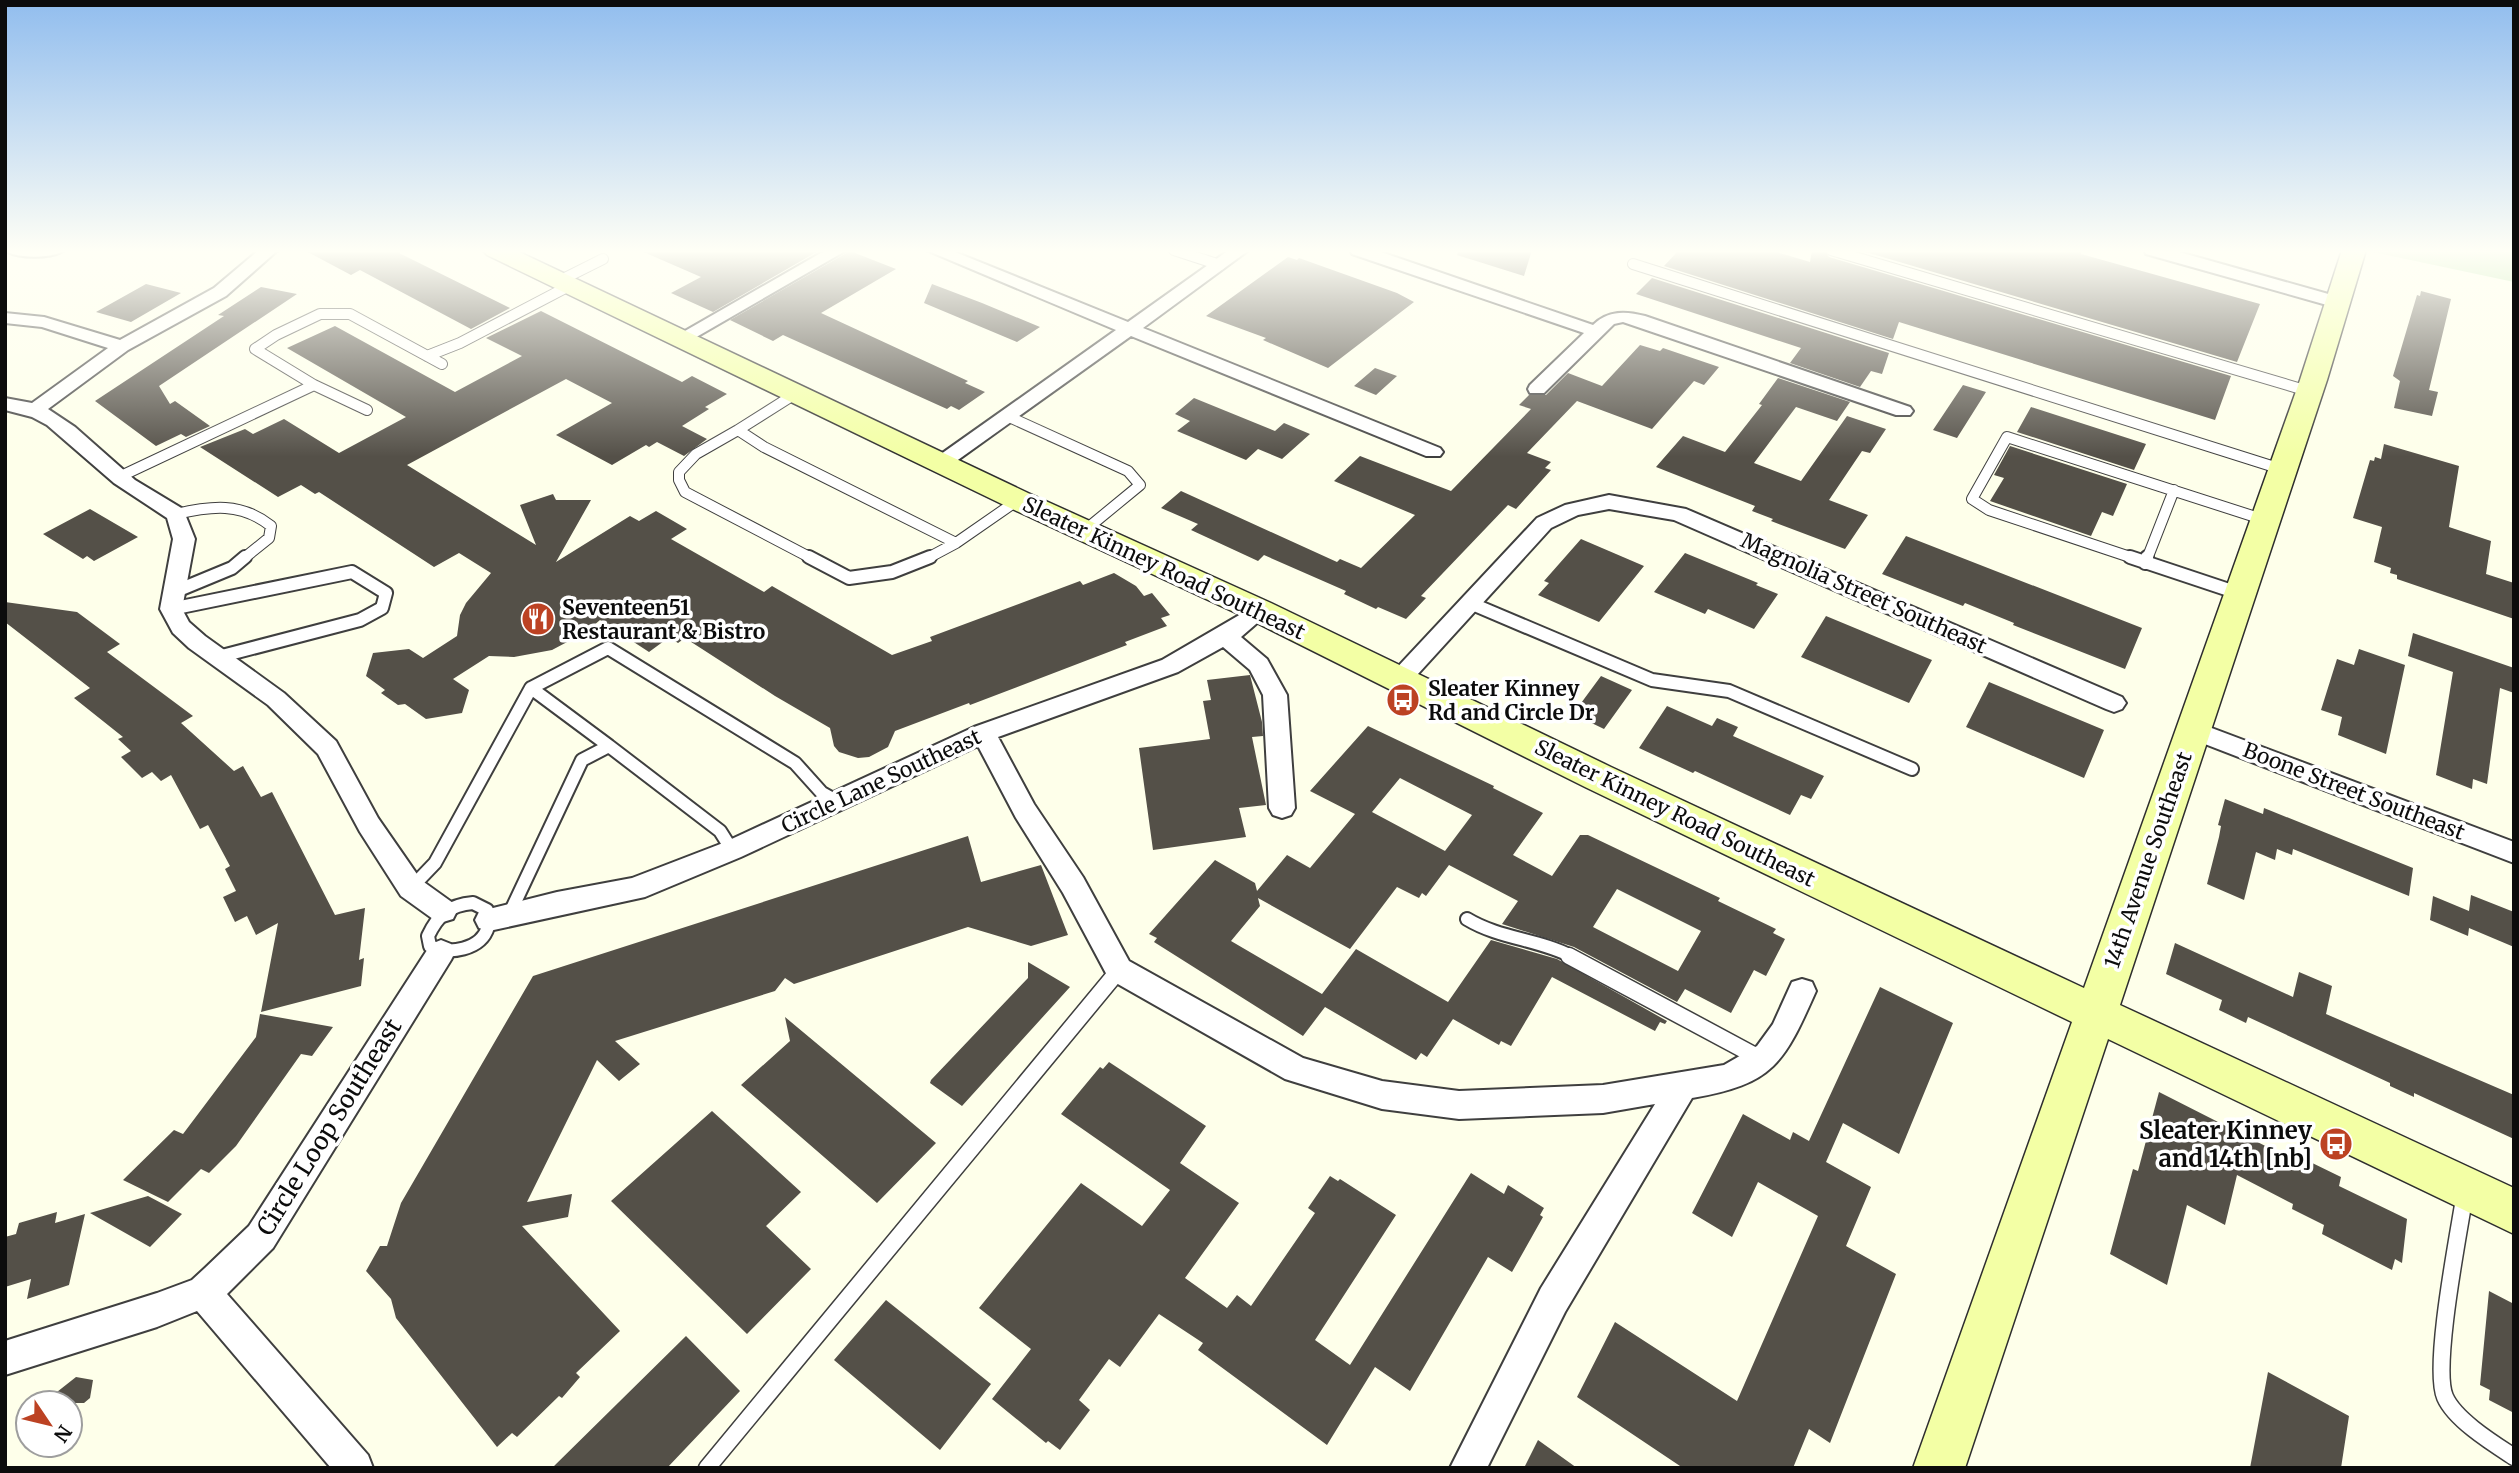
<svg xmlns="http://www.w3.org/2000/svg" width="2519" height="1473" viewBox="0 0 2519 1473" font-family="Merriweather,serif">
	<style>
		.forest { fill: #a2da93 }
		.building { fill: #545048; fill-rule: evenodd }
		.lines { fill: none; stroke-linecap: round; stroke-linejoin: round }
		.lane-far2-casing { stroke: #3f3f3f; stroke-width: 12 }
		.lane-far1-casing { stroke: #3f3f3f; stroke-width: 16 }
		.lane-casing { stroke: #3f3f3f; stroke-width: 19 }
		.street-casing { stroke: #3f3f3f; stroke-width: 4 }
		.secondary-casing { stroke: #2e2e2e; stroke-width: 3 }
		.lane-far2 { stroke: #fff; stroke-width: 10 }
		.lane-far1 { stroke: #fff; stroke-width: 12 }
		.lane { stroke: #fff; stroke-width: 16 }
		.street { fill: #fff; fill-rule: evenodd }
		.secondary { fill: #f3ffa5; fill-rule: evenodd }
		.labels { text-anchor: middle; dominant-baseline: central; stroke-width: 7; stroke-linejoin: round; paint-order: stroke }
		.street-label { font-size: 21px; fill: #0c0c0c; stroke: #fff }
		.poi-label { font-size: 21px; font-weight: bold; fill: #0c0c0c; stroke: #fff; text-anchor: start }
		.near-street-label { font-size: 24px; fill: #0c0c0c; stroke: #fff }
		.near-poi-label { font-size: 24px; font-weight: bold; fill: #0c0c0c; stroke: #fff; text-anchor: end }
	</style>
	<rect width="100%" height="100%" fill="#feffea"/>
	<!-- forest -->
	<path class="forest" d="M 2368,250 L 2514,250 L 2514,282 L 2373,252 Z"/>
	<!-- building -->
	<path class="building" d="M 304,250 L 404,250 L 399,253 L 510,308 L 471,329 L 360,270 L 351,275 Z
		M 639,250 L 820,250 L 713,312 L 671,293 L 701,277 Z
		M 1458,250 L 1532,250 L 1524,276 L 1457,255 Z
		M 1679,250 L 1770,250 L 1810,262 L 1812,250 L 1824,250 L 1829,257 L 2231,376 L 2215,420 L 1899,322 L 1893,339 L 1664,266 Z
		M 1859,250 L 2082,250 L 2081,254 L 2260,304 L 2237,362 Z
		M 850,251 L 896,269 L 821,313 L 968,381 L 965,383 L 985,392 L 959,410 L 951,406 L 947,409 L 783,335 L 773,341 L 730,320 Z
		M 1288,257 L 1297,260 L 1299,258 L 1397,293 L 1414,302 L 1328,368 L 1263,340 L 1266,338 L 1206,316 Z
		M 1652,278 L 1889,353 L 1882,374 L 1871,371 L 1860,387 L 1790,363 L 1801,348 L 1636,294 Z
		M 146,284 L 181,293 L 131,322 L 96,312 Z
		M 932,284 L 982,303 L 1040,327 L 1017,342 L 924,303 Z
		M 261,287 L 297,294 L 159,386 L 170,404 L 175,401 L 210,426 L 186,437 L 181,434 L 156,446 L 95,401 L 224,316 L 218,315 Z
		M 2421,291 L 2451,299 L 2429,390 L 2438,392 L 2432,416 L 2394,408 L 2400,381 L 2393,376 L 2417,295 L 2420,296 Z
		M 541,311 L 682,382 L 692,376 L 727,394 L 705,407 L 709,409 L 682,426 L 707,439 L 684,456 L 657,442 L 649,447 L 646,445 L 612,465 L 556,435 L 612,403 L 566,379 L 407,465 L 536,545 L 520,505 L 553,494 L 556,500 L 591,500 L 556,562 L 630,516 L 639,521 L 656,511 L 687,529 L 671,539 L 764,592 L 772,586 L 892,655 L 932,641 L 930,637 L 1080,581 L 1083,585 L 1114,573 L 1136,586 L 1144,596 L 1152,593 L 1170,615 L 1161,618 L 1167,626 L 1125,642 L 1127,645 L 970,705 L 969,703 L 895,731 L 888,747 L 869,757 L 858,758 L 839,752 L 834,746 L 830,728 L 775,696 L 685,638 L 678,643 L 672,639 L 664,641 L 649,652 L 600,620 L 586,632 L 552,650 L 514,657 L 489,656 L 453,679 L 469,690 L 462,713 L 426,719 L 405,704 L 398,705 L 381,693 L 385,690 L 366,676 L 373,653 L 409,649 L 423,658 L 457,636 L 460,615 L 466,603 L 491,573 L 459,553 L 434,567 L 319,492 L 315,494 L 301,485 L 278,497 L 200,447 L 245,429 L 253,434 L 284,419 L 339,453 L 406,417 L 287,348 L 335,326 L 455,392 L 522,356 L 486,338 Z
		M 1640,345 L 1660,351 L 1663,348 L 1719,367 L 1704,385 L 1694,381 L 1652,429 L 1577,401 L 1527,453 L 1551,462 L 1545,468 L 1551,470 L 1516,509 L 1508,505 L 1421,596 L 1426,598 L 1406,619 L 1378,607 L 1376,609 L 1344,594 L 1346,591 L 1264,555 L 1258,561 L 1191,530 L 1198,524 L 1161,508 L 1181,491 L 1337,562 L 1340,559 L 1361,568 L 1415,515 L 1334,481 L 1360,456 L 1451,491 L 1531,409 L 1519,405 L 1529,395 L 1546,395 L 1568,373 L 1602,386 Z
		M 1375,368 L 1397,376 L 1376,395 L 1354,386 Z
		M 1778,378 L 1850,402 L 1837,421 L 1796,407 L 1754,463 L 1801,481 L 1847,416 L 1886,429 L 1870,453 L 1862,451 L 1829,500 L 1868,515 L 1845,549 L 1771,521 L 1773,519 L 1752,511 L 1755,506 L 1656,467 L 1683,436 L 1725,452 L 1762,405 L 1759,404 Z
		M 1963,385 L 1986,392 L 1957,438 L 1933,430 Z
		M 1194,398 L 1275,431 L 1284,423 L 1310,434 L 1282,459 L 1258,449 L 1246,460 L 1177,431 L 1190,421 L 1175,414 Z
		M 2031,407 L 2146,444 L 2134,470 L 2017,432 Z
		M 2384,444 L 2459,466 L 2449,527 L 2491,541 L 2486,574 L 2514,583 L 2514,619 L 2397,579 L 2397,575 L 2390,573 L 2391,568 L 2374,562 L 2382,527 L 2353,518 L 2370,460 L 2374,461 L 2375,457 L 2381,459 Z
		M 2010,446 L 2127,484 L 2113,516 L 2102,512 L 2091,536 L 1990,501 L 2004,478 L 1994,475 Z
		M 90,509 L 138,537 L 94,561 L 87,556 L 83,559 L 43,534 Z
		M 1906,536 L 2142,628 L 2125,669 L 2013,625 L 2014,623 L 1965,603 L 1963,606 L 1882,574 Z
		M 1581,539 L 1644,566 L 1599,622 L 1538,595 L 1549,583 L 1544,581 Z
		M 1685,553 L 1758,583 L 1756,585 L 1778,594 L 1754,629 L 1708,609 L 1705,614 L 1654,592 Z
		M 5,602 L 77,612 L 120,644 L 107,652 L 193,716 L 181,723 L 234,771 L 243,766 L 261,797 L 272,792 L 335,915 L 365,908 L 359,960 L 364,958 L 361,986 L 261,1012 L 278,923 L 256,935 L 247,916 L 235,922 L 223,897 L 236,891 L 225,869 L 230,866 L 208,825 L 200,829 L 171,775 L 161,781 L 152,772 L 142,778 L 121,757 L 131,751 L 118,739 L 123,737 L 74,698 L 90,688 L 5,622 Z
		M 1826,616 L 1932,660 L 1909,703 L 1801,657 Z
		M 2413,633 L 2514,668 L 2514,693 L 2500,688 L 2487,784 L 2473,779 L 2472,789 L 2436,775 L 2453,672 L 2408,656 Z
		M 2359,649 L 2405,665 L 2386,754 L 2338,735 L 2342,717 L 2321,710 L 2337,659 L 2354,665 Z
		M 1250,675 L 1262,722 L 1263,736 L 1252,737 L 1266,805 L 1239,808 L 1246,837 L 1153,850 L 1139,748 L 1210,739 L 1203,701 L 1211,700 L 1207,680 Z
		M 1601,676 L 1632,690 L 1604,729 L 1573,714 Z
		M 1989,682 L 2104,730 L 2084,778 L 1966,727 Z
		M 1667,706 L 1712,726 L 1717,718 L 1738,727 L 1733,736 L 1824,776 L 1811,799 L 1801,795 L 1790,815 L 1695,771 L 1693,773 L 1639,748 Z
		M 1368,726 L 1494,786 L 1493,788 L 1543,813 L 1513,855 L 1552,876 L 1580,835 L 1588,835 L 1720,898 L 1718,901 L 1776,929 L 1773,933 L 1785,939 L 1766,976 L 1754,970 L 1731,1013 L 1685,989 L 1677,1002 L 1574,947 L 1502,924 L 1518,901 L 1449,865 L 1426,896 L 1422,893 L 1419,898 L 1397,887 L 1350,949 L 1258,898 L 1260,906 L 1231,941 L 1322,994 L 1356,949 L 1448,1002 L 1491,940 L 1557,959 L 1667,1021 L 1665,1024 L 1660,1022 L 1655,1031 L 1552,977 L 1511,1046 L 1501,1041 L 1499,1045 L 1453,1019 L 1427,1057 L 1421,1053 L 1416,1060 L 1325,1007 L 1303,1036 L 1154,942 L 1157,938 L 1149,934 L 1215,860 L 1255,883 L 1257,891 L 1287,855 L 1310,868 L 1355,814 L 1310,791 ZM 1400,778 L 1472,815 L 1445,851 L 1372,812 ZM 1617,889 L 1701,931 L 1678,971 L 1593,927 Z
		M 2225,799 L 2263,814 L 2264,808 L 2413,868 L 2409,896 L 2293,849 L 2292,855 L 2277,849 L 2275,860 L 2256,852 L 2244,900 L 2207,884 L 2219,837 L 2221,826 L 2218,825 Z
		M 968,836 L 981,882 L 1041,865 L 1068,935 L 1031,946 L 968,927 L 794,984 L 785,978 L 775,991 L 615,1041 L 640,1064 L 619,1081 L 597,1060 L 527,1202 L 572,1194 L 568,1217 L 522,1226 L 620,1331 L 576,1373 L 580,1377 L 562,1398 L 559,1396 L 517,1437 L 512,1433 L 497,1447 L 396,1318 L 391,1299 L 366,1271 L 380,1246 L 387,1246 L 401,1203 L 533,976 Z
		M 2471,895 L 2514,912 L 2514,947 L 2469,928 L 2468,936 L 2430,920 L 2433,896 L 2469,911 Z
		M 2175,943 L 2293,997 L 2299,972 L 2332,986 L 2326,1014 L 2514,1095 L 2514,1139 L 2414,1093 L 2414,1097 L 2390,1086 L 2390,1083 L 2248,1017 L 2246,1023 L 2219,1010 L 2222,1000 L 2166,974 Z
		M 1028,962 L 1070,987 L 962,1106 L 930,1083 L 931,1080 L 1028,978 Z
		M 1880,987 L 1953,1023 L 1899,1154 L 1843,1123 L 1826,1162 L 1871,1187 L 1846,1246 L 1896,1274 L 1830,1443 L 1809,1429 L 1793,1468 L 1683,1468 L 1577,1397 L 1615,1322 L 1737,1401 L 1818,1216 L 1758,1182 L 1732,1237 L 1692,1213 L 1743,1114 L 1790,1140 L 1793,1132 L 1809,1141 Z
		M 260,1014 L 333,1027 L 312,1056 L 301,1054 L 236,1146 L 209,1173 L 201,1169 L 168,1202 L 123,1180 L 174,1130 L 183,1134 L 256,1037 Z
		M 785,1017 L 936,1143 L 877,1203 L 741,1085 L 790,1041 Z
		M 1109,1062 L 1206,1126 L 1180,1163 L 1239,1203 L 1185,1278 L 1227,1308 L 1237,1295 L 1251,1306 L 1315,1213 L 1308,1208 L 1330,1176 L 1338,1181 L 1340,1179 L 1396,1215 L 1315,1340 L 1350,1365 L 1471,1173 L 1504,1194 L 1508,1185 L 1544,1208 L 1540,1215 L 1543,1217 L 1512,1272 L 1488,1257 L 1410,1391 L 1375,1367 L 1327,1445 L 1198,1350 L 1203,1343 L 1159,1314 L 1120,1367 L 1109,1359 L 1079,1400 L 1090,1410 L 1060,1450 L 1048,1441 L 1046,1443 L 992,1399 L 1031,1349 L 979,1308 L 1081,1183 L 1142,1226 L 1170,1190 L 1061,1114 L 1100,1067 L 1103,1069 Z
		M 2159,1092 L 2301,1164 L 2302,1158 L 2341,1177 L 2339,1186 L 2407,1219 L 2402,1263 L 2395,1259 L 2392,1270 L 2322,1234 L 2324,1225 L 2292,1209 L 2293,1204 L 2237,1175 L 2225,1225 L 2187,1205 L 2167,1285 L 2110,1254 L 2133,1169 L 2138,1171 Z
		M 712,1111 L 801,1192 L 766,1226 L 811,1269 L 747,1334 L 611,1201 Z
		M 148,1196 L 182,1214 L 150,1247 L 90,1213 Z
		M 57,1212 L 55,1223 L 85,1214 L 69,1285 L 27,1299 L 31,1279 L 5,1287 L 5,1237 L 16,1234 L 19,1223 Z
		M 2489,1291 L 2514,1304 L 2514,1413 L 2489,1400 L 2490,1390 L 2480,1385 Z
		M 886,1300 L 991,1384 L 940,1450 L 834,1360 Z
		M 686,1336 L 740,1391 L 667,1468 L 552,1468 Z
		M 2268,1372 L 2349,1416 L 2341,1468 L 2250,1468 Z
		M 76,1377 L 93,1380 L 90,1398 L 84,1403 L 43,1403 Z
		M 1538,1440 L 1577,1468 L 1524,1468 Z"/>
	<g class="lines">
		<defs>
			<path id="lane-far2" d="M 1174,250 L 1220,265
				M 1831,250 L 2308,391
				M 1633,264 L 2281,469
				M 559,281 L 603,259
				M 427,356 L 460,343 L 569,286
				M 795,394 L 738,430 L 764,447 L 956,543 L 1018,500
				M 367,410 L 314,385 L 255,349 L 276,335 L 320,314 L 350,314 L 442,364
				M 1007,416 L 1128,471 L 1140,485 L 1084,531
				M 738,430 L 696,454 L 679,472 L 679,480 L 685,492 L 813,559
				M 119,477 L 314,385
				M 176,514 C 211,506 241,502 271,526 L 269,538 L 243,559
				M 926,559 L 956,543
				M 2136,559 L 1989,510 L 1972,499 L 2007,437 L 2265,520
				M 2147,559 L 2174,490"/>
			<path id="lane-far1" d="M 809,557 L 849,578 L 892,572 L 930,557
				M 2130,557 L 2241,594
				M 2145,563 L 2147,557
				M 174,592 L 232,568 L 245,557
				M 1470,603 L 1652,680 L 1729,691 L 1912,769
				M 171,609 L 352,572 L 386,593 L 382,608 L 360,620 L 218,657
				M 531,688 L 609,746
				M 411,888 L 435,863 L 531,688 L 608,648 L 795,763 L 822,793 L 838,802
				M 473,903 L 487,910 C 487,915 489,922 488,927 C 481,950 449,955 430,946 L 428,936 C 438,915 449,905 473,903 Z
				M 509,915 L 582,760 L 609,746 L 720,831 L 732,850
				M 1467,919 C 1500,939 1539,939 1573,957"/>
			<path id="lane" d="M 1569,956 L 1761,1059
				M 2465,1193 C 2459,1232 2432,1367 2445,1397 C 2455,1420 2494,1444 2514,1457
				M 707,1468 L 1119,970"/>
			<path id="street" d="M 5,250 L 64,250 C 54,259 15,259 5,250 Z
				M 259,250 L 278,250 L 226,296 L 128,350 L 48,409 L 75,427 L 135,480 L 183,509 L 195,539 L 182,609 L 189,622 L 205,636 L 284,693 L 336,741 L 378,818 L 421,880 L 453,903 L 457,911 L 453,919 L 443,922 L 433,919 L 401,896 L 360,832 L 318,754 L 268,705 L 189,648 L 173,633 L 160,609 L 173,539 L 167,518 L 114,483 L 47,425 L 32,417 L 5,410 L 5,398 L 32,403 L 108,348 L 42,327 L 5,323 L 5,313 L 44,317 L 120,340 L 214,288 Z
				M 826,250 L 847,250 L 686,343 L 680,344 L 671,339 Z
				M 926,250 L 950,250 L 1128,322 L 1229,250 L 1249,250 L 1143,328 L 1440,448 L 1443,452 L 1440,456 L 1426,456 L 1131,336 L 948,467 L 934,467 L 931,463 L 934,459 L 1116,330 Z
				M 1350,250 L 1375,250 L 1593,325 C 1608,310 1626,311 1645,316 L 1910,407 L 1913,411 L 1910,415 L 1896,415 L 1623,322 L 1614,324 L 1544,393 L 1530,393 L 1528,389 L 1530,385 L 1584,333 L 1352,254 Z
				M 2144,250 L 2172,250 L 2346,299 L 2349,303 L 2340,308 L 2334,307 L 2146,254 Z
				M 1609,495 L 1686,509 L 2122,697 L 2126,703 L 2122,709 L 2114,712 L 2106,709 L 1674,520 L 1609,509 L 1578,515 L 1551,528 L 1407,686 L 1399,688 L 1391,686 L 1387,680 L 1391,674 L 1537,518 L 1565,505 Z
				M 1260,603 L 1268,606 L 1271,611 L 1241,637 L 1267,659 L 1287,695 L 1295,808 L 1291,815 L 1282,818 L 1273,815 L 1269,808 L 1263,695 L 1250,670 L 1223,647 L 1178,672 L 998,737 L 1034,804 L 1083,877 L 1129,961 L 1303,1058 L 1382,1081 L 1459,1091 L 1603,1085 L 1724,1065 L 1757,1046 L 1773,1024 L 1792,982 L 1802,979 L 1812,982 L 1816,991 C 1784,1063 1774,1084 1692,1098 L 1565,1312 L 1487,1468 L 1450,1468 L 1541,1288 L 1655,1104 L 1603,1113 L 1459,1119 L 1382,1109 L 1285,1079 L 1109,979 L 1063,893 L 1016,818 L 978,746 L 741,857 L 645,897 L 489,931 L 479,928 L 475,920 L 479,912 L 489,909 L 557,892 L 632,878 L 723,843 L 974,727 L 1162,660 Z
				M 2193,721 L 2514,842 L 2514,863 L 2184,736 L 2181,730 L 2184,724 Z
				M 441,940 L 451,944 L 455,952 L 451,960 L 273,1248 L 227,1294 L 368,1455 L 373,1468 L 331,1468 L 197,1311 L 157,1327 L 5,1375 L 5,1341 L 157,1293 L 192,1280 L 205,1268 L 249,1226 L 431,944 Z"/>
			<path id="secondary" d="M 483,250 L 515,250 L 1028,493 L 1271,603 L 1611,767 L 2084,988 L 2300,380 L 2342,250 L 2366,250 L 2327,380 L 2120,1005 L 2514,1188 L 2514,1234 L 2108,1039 L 1965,1468 L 1913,1468 L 2072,1022 L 1585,787 L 1249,619 L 1008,507 L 487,255 Z"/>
		</defs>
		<!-- lane-far2 casing -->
		<use href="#lane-far2" class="lane-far2-casing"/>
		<!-- lane-far1 casing -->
		<use href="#lane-far1" class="lane-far1-casing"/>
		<!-- lane casing -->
		<use href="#lane" class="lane-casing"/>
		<!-- street casing -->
		<use href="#street" class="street-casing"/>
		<!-- secondary casing -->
		<use href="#secondary" class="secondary-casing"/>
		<!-- lane-far2 -->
		<use href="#lane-far2" class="lane-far2"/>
		<!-- lane-far1 -->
		<use href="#lane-far1" class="lane-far1"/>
		<!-- lane -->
		<use href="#lane" class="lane"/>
		<!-- street -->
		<use href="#street" class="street"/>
		<!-- secondary -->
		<use href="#secondary" class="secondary"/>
	</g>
	<!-- sky -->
	<linearGradient id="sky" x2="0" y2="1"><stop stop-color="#91bdee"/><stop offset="0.55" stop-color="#fffff6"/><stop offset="1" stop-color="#fffff6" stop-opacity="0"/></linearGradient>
	<rect width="2519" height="457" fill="url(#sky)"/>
	<!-- icons -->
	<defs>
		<symbol id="restaurant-disc" viewBox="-11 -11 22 22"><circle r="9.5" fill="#bc4223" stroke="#fff"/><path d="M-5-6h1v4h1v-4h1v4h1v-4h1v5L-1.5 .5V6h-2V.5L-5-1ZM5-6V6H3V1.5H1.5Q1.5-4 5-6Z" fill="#fff"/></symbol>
		<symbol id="bus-disc" viewBox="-11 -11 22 22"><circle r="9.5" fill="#bc4223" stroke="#fff"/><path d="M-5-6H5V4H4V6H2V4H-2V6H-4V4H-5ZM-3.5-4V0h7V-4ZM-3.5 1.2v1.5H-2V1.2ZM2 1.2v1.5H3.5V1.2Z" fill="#fff"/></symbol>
	</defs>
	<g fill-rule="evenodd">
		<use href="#restaurant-disc" x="519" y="600" width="38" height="38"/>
		<use href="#bus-disc" x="1384" y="681" width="38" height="38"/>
		<use href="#bus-disc" x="2317" y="1125" width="38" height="38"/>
	</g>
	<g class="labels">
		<!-- street labels -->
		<g class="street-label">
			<text transform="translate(1164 568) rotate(25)">Sleater Kinney Road Southeast</text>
			<text transform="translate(1864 593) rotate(24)">Magnolia Street Southeast</text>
			<text transform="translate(881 781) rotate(-25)">Circle Lane Southeast</text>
			<text transform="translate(2354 791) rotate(21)">Boone Street Southeast</text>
			<text transform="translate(1675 813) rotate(26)">Sleater Kinney Road Southeast</text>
			<text transform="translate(2148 860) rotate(-71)">14th Avenue Southeast</text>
		</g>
		<!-- poi labels -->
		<g class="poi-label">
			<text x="562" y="607">Seventeen51<tspan x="562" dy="24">Restaurant &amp; Bistro</tspan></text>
			<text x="1428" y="688">Sleater Kinney<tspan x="1428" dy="24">Rd and Circle Dr</tspan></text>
		</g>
		<!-- near-street labels -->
		<g class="near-street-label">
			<text transform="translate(329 1127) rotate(-58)">Circle Loop Southeast</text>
		</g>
		<!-- near-poi labels -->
		<g class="near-poi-label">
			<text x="2312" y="1130">Sleater Kinney<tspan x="2312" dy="28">and 14th [nb]</tspan></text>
		</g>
	</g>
	<!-- border -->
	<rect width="2519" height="1473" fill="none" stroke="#0c0c0c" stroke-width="14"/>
	<!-- north arrow -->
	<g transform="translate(49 1424) rotate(125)"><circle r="33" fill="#ffffff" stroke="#9e9e9e" stroke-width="2"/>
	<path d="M0-5L12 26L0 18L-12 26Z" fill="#bc4223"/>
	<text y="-10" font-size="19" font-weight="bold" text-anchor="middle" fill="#0c0c0c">N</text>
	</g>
</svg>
